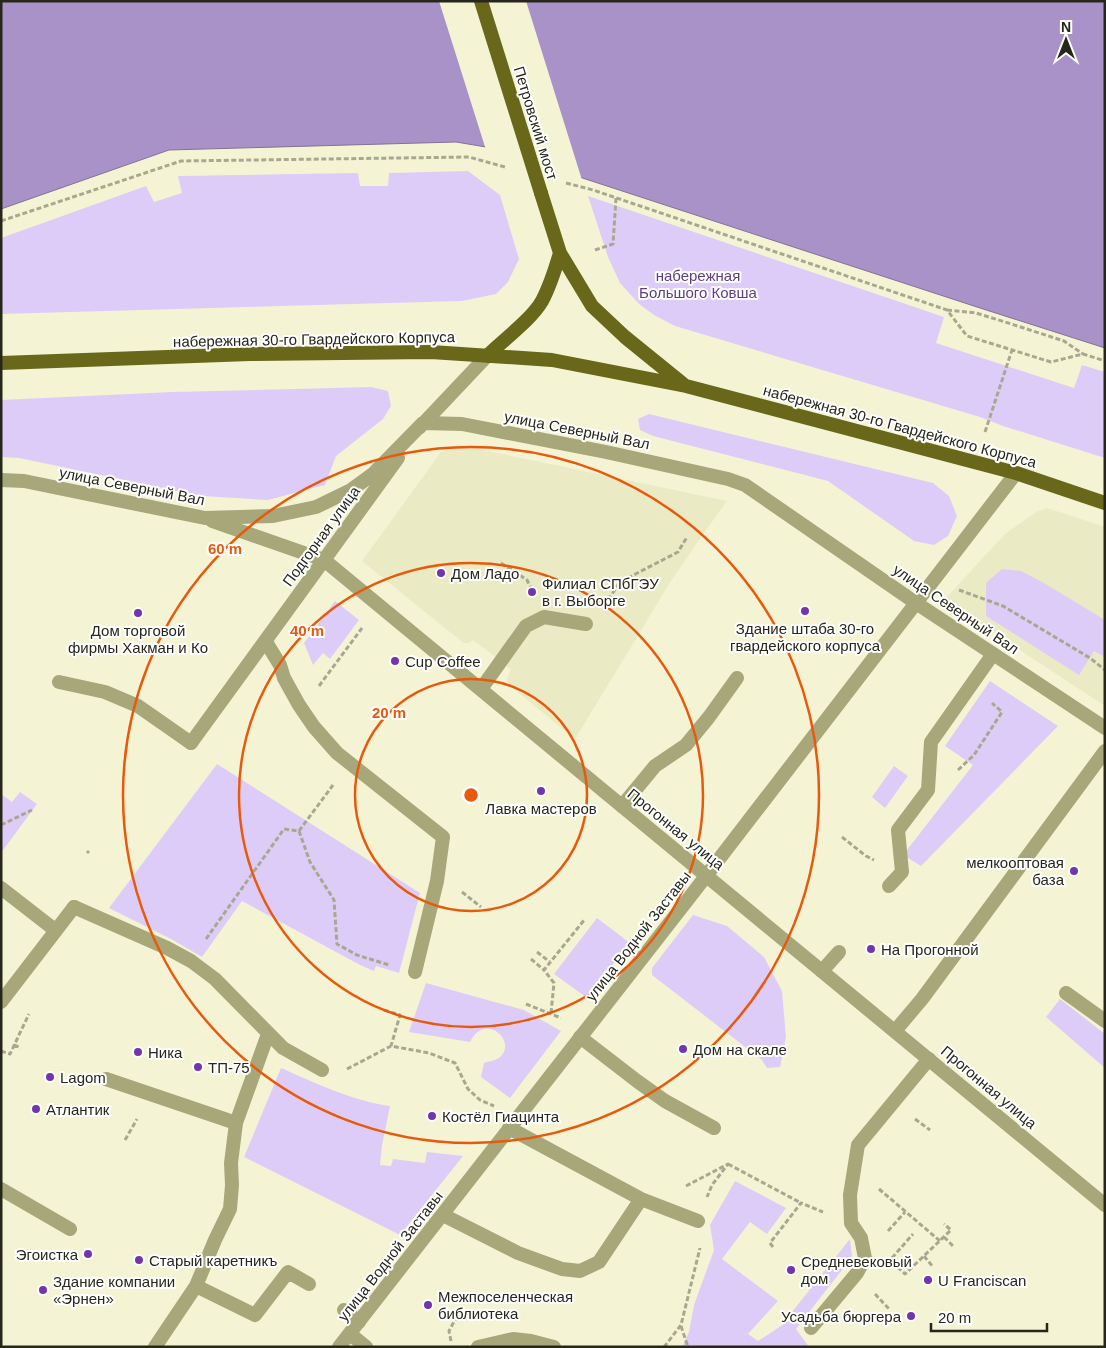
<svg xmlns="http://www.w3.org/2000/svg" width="1106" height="1348" viewBox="0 0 1106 1348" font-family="Helvetica,sans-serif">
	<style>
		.built { fill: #eaeac4 }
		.green { fill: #deccf8 }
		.water { fill: #a992c7; stroke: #827293 }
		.pier { fill: #f4f4d5 }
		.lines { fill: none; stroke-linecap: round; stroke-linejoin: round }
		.path { stroke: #a8a890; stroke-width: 3; stroke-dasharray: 5 2.5; stroke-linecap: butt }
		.service { stroke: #a7a779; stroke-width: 14 }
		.minor { stroke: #a7a779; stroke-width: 14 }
		.primary { stroke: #69671a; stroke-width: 14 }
		.primary-bridge { stroke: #69671a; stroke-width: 14 }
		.ring { fill: none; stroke: #e8590c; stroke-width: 2.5 }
		.poi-dot { fill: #7235ab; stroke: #fff; stroke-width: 2 }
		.labels { text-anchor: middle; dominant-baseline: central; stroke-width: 4; stroke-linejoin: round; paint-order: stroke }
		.street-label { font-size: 15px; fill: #26261a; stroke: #fff }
		.park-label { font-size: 15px; fill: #5d3e80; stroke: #fff }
		.poi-label { font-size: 15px; fill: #26261a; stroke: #fff; text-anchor: start }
		.centre { fill: #e8590c; stroke: #fff; stroke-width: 2.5 }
		.ring-label { font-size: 15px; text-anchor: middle; font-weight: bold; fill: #e8590c; stroke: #fff; stroke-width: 4; stroke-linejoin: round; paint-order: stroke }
	</style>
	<rect width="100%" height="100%" fill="#f4f4d5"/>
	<!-- built -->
	<path class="built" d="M 464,446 L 727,501 L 699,540 L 671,581 L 575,739 L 509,685 L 507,680 L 511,669 L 473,640 L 469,643 L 464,643 L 461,641 L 362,561 L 441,452 Z
		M 1047,508 L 1105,527 L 1105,706 L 944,600 L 1005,534 L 1036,512 Z"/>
	<!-- green -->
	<path class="green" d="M 468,171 L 500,195 L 519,259 L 508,282 L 496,294 L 462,301 L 1,314 L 1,238 L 146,186 L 154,202 L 182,193 L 178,176 L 358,173 L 360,186 L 388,186 L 389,173 Z
		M 588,196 L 944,317 L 936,343 L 1074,388 L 1082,365 L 1105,372 L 1105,458 L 1003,426 L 980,417 L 675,326 L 654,315 L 639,304 L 620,283 L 608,257 Z
		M 371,387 L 388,391 L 391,406 L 383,419 L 336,456 L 325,485 L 268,500 L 202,496 L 19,458 L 1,457 L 1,400 L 172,392 Z
		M 649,414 L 933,483 L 949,496 L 957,516 L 948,536 L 934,545 L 914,541 L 828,481 L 653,436 L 640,430 L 638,419 Z
		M 1002,569 L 1021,571 L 1044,583 L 1105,620 L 1105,657 L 1094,651 L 1079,675 L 986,616 L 986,583 Z
		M 335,601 L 359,620 L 330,659 L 323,653 L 313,665 L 304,643 Z
		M 990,681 L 1058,726 L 921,866 L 903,855 L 973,765 L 945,746 Z
		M 217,764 L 420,893 L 399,973 L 376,966 L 374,971 L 360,965 L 242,901 L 202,957 L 171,939 L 109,908 Z
		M 894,766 L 908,776 L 885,808 L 872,797 Z
		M 20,792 L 37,804 L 1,853 L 1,794 L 12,802 Z
		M 693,915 L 727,926 L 764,957 L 782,991 L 786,1037 L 780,1067 L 767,1068 L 762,1060 L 652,975 L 652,968 Z
		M 597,918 L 630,943 L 587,998 L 554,974 Z
		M 426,983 L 524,1010 L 561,1031 L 510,1098 L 481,1077 L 484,1063 C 489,1061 494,1061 499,1058 C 519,1042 485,1011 470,1042 L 409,1032 Z
		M 1060,999 L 1105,1034 L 1105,1068 L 1046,1017 Z
		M 281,1068 C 315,1083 353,1101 390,1106 L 382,1145 L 380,1165 L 391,1166 L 393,1159 L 425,1163 L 427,1152 L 463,1156 L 400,1235 L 244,1157 Z
		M 735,1181 L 786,1208 L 767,1234 L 750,1222 L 722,1259 L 778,1301 L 748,1334 L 758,1341 L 790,1320 L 792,1312 L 850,1239 L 852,1257 L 796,1329 L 809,1347 L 682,1347 L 689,1332 L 694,1305 L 714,1250 L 710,1225 Z"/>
	<!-- water -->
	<path class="water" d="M 1,1 L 1105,1 L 1105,348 L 980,308 L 561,171 L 504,150 L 456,142 L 169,150 L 1,209 Z"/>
	<!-- pier -->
	<path class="pier" d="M 439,1 L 526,1 L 582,180 L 560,173 L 503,153 L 486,150 Z"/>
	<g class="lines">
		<!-- path -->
		<path class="path" d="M 566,183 L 593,190 L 947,310 L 967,336 L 1051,362 L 1083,354 L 1105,361
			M 1,221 L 181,161 L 469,157 L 505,167
			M 595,250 L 613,244 L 616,198
			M 947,310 L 976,313 L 1005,322 L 1064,341 L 1083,354
			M 985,432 L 1012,350
			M 501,563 L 527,580 L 533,592
			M 959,590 L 1003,606 L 1090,658 L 1105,670
			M 604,606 L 620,582 L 678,552 L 687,537
			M 319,686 L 362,628
			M 958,770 L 974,755 L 1002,712 L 992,703
			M 1,825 L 32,810
			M 299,831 L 333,785
			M 842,837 L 866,856 L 874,860
			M 87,851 L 89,853
			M 462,892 L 481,907
			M 206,939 L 284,829 L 299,831 L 310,862 L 334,900 L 337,944 L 357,955 L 389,965
			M 537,952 L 550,962
			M 531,959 L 544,970
			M 526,1004 L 561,1018
			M 384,1010 L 400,1015 L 391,1046
			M 551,1013 L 554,983 L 544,970 L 585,919
			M 14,1045 L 21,1048
			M 1,1051 L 10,1054 L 29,1014
			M 347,1069 L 391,1046 L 429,1053 L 455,1063 L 468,1089 L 480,1100 L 494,1106
			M 915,1119 L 930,1130
			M 125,1140 L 137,1119
			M 728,1164 L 801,1203
			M 686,1186 L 728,1164 L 712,1185 L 707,1197
			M 879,1189 L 940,1241
			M 888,1231 L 905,1212
			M 944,1237 L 954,1247
			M 773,1247 L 770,1243 L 801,1203 L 823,1212
			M 924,1256 L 933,1267
			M 892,1258 L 913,1234
			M 892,1262 L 905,1274 L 951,1230 L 944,1224
			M 875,1294 L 890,1310
			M 681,1326 L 688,1347
			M 451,1341 L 449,1331 L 456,1318
			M 664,1347 L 681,1325 L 700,1248"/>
		<!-- service -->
		<path class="service" d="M 266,642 L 280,665 L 284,678 L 299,705 L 314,727 L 337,753 L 443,837 L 437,881 L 415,972
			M 59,682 L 105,692 L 138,706 L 191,743
			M 481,689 L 526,626 L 544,617 L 586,624
			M 622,806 L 655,766 L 686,745 L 709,717 L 737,678
			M 889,886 L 902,872 L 898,830 L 928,790 L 931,742 L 993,654
			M 1,888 L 55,930
			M 74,907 L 167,948 L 191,961 L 215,979 L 283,1048 L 322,1070
			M 822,971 L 839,952
			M 1066,993 L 1105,1021
			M 895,1031 L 922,999 L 1105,751
			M 580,1037 L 637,1081 L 665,1101 L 714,1128
			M 106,1079 L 236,1123
			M 509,1128 L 641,1199 L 698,1221
			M 1,1189 L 70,1229
			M 443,1215 L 518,1253 L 562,1269 L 580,1271 L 599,1262 L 641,1199
			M 196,1286 L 255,1315 L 288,1272 L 309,1284
			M 344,1310 L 359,1322
			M 811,1328 L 857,1273 L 865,1258 L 861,1238 L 851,1223 L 850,1195 L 858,1145 L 929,1059
			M 350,1334 L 366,1347
			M 155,1347 L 196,1286 L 215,1240 L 230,1209 L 232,1185 L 231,1163 L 236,1123 L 268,1034
			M 478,1347 L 513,1339 L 531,1341 L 554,1347"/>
		<!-- minor -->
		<path class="minor" d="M 419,428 L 487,356
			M 1,480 L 24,481 L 205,518 L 273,516 L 316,507 L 351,490 L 373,474 L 423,423 L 462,424 L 606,452 L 728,479 L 745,485 L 916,603 L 1105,728
			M 212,521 L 324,560 L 1105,1205
			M 191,743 L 398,458
			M 1,1002 L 74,907
			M 339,1347 L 696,889 L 1016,473"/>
		<!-- primary -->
		<path class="primary" d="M 541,193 L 560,253 L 592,306 L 625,337 L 683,384
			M 487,356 C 503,340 531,320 542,301 C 550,286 555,270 560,253
			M 1,363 L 250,354 L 431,352 L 552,360 L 686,386 L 1016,473 L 1105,503"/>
		<!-- primary-bridge -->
		<path class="primary-bridge" d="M 481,1 L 541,193"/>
	</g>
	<!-- distance rings -->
	<g class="ring">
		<circle cx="471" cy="795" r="116"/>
		<circle cx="471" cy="795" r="232"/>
		<circle cx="471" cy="795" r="348"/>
	</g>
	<!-- markers -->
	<g class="poi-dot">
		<circle cx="441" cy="573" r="5"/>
		<circle cx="532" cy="592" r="5"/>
		<circle cx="805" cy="611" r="5"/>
		<circle cx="138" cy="613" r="5"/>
		<circle cx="395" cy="661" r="5"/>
		<circle cx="541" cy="791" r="5"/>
		<circle cx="1074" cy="871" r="5"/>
		<circle cx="871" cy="949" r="5"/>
		<circle cx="683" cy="1049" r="5"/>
		<circle cx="138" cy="1052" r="5"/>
		<circle cx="198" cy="1067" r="5"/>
		<circle cx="50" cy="1077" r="5"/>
		<circle cx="36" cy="1109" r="5"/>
		<circle cx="432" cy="1116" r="5"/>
		<circle cx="88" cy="1254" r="5"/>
		<circle cx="139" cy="1260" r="5"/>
		<circle cx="791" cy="1270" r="5"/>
		<circle cx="928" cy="1280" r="5"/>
		<circle cx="43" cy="1290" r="5"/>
		<circle cx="428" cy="1305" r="5"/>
		<circle cx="911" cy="1316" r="5"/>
	</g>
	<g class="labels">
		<!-- street labels -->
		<g class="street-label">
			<text transform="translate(536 123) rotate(73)">Петровский мост</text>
			<text transform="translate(314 339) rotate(-1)">набережная 30-го Гвардейского Корпуса</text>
			<text transform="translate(900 426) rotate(15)">набережная 30-го Гвардейского Корпуса</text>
			<text transform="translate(577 430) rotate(11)">улица Северный Вал</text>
			<text transform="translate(132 486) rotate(11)">улица Северный Вал</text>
			<text transform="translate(321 536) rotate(-54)">Подгорная улица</text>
			<text transform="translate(956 609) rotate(34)">улица Северный Вал</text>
			<text transform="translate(676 829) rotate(39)">Прогонная улица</text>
			<text transform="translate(638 936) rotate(-52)">улица Водной Заставы</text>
			<text transform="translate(989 1087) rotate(40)">Прогонная улица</text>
			<text transform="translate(390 1256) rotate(-52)">улица Водной Заставы</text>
		</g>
		<!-- park labels -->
		<g class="park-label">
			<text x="698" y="275">набережная<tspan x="698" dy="17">Большого Ковша</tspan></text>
		</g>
		<!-- poi labels -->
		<g class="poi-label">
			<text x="451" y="573">Дом Ладо</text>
			<text x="542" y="583">Филиал СПбГЭУ<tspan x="542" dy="17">в г. Выборге</tspan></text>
			<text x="805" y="628" text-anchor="middle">Здание штаба 30-го<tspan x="805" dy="17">гвардейского корпуса</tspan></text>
			<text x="138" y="630" text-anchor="middle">Дом торговой<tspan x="138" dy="17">фирмы Хакман и Ко</tspan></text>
			<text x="405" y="661">Cup Coffee</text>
			<text x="541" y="808" text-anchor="middle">Лавка мастеров</text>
			<text x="1064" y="862" text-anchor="end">мелкооптовая<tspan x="1064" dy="17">база</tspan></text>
			<text x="881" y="949">На Прогонной</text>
			<text x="693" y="1049">Дом на скале</text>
			<text x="148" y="1052">Ника</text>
			<text x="208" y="1067">ТП-75</text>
			<text x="60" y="1077">Lagom</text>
			<text x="46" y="1109">Атлантик</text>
			<text x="442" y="1116">Костёл Гиацинта</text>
			<text x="78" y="1254" text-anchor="end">Эгоистка</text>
			<text x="149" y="1260">Старый каретникъ</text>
			<text x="801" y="1261">Средневековый<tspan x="801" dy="17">дом</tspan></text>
			<text x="938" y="1280">U Franciscan</text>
			<text x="53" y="1281">Здание компании<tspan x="53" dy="17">«Эрнен»</tspan></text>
			<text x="438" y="1296">Межпоселенческая<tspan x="438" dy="17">библиотека</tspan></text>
			<text x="901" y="1316" text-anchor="end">Усадьба бюргера</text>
		</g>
	</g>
	<circle cx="471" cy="795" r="8" class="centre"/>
	<g class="ring-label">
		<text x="225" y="554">60 m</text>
		<text x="307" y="636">40 m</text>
		<text x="389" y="718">20 m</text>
	</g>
	<!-- border -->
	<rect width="1106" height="1348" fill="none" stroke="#26261a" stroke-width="5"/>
	<!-- north arrow -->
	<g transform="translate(1066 40)" stroke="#ffffff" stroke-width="4" paint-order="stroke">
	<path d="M0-4L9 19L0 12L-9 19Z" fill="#26261a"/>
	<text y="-8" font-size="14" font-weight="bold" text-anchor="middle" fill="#26261a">N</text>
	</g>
	<!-- scale -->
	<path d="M931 1323v8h116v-8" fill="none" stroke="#26261a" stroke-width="2.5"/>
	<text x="938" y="1323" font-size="15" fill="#26261a" stroke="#ffffff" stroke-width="4" paint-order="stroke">20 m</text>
</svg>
